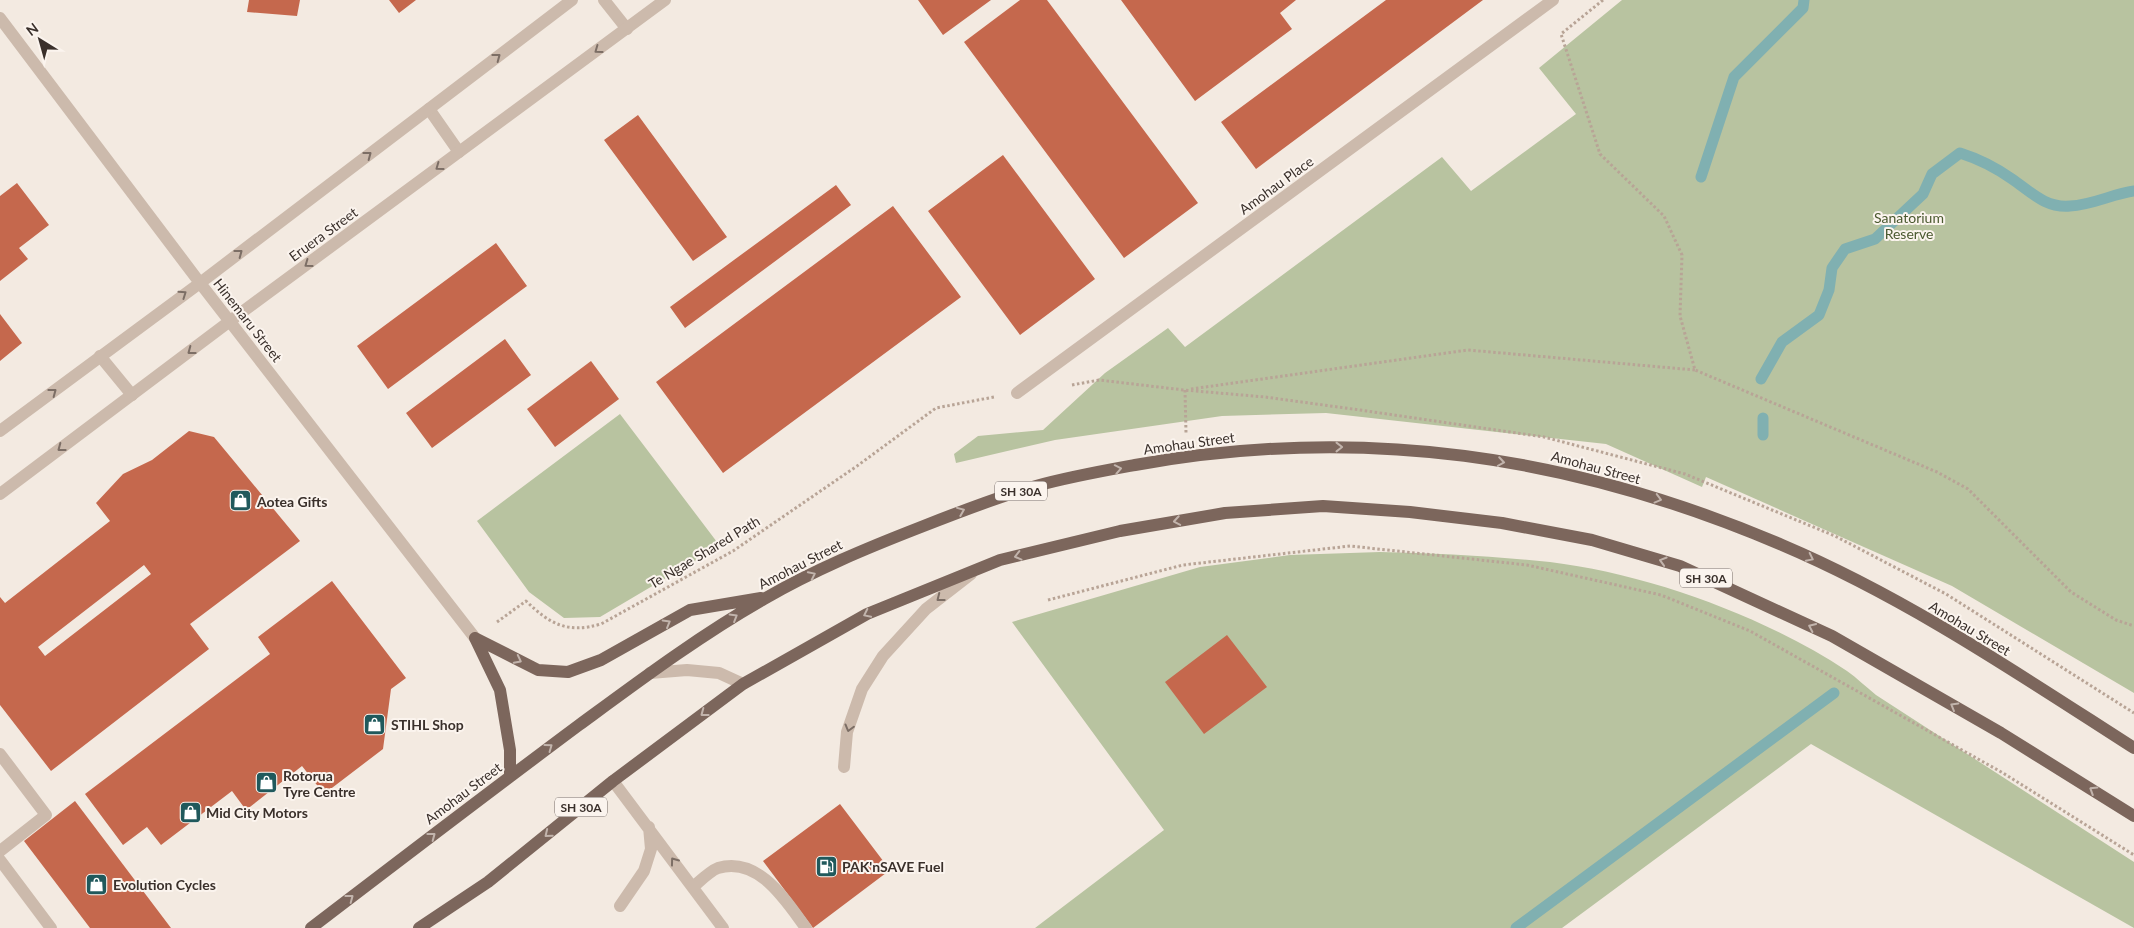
<svg xmlns="http://www.w3.org/2000/svg" width="2134" height="928" viewBox="0 0 2134 928" font-family="Lato,sans-serif">
	<style>
		.green { fill: #b8c3a0 }
		.lines { fill: none; stroke-linecap: round; stroke-linejoin: round }
		.stream { stroke: #80b0b1; stroke-width: 11 }
		.building { fill: #c5684d; fill-rule: evenodd }
		.path { stroke: #b8a496; stroke-width: 3; stroke-dasharray: 2.5 2.5; stroke-linecap: butt }
		.service { stroke: #ccbaac; stroke-width: 12 }
		.minor { stroke: #ccbaac; stroke-width: 12 }
		.primary { stroke: #7c665c; stroke-width: 12 }
		.oneway { stroke: #7c6e65 }
		.oneway2 { stroke: #c2b4ac }
		.labels { text-anchor: middle; dominant-baseline: central; stroke-width: 4; stroke-linejoin: round; paint-order: stroke }
		.shield { fill: #fbf4ee; stroke: #746b66; stroke-width: 1 }
		.shield-label { font-size: 12px; font-weight: bold; fill: #3a302b }
		.street-label { font-size: 14px; fill: #3a302b; stroke: #fbf4ee }
		.park-label { font-size: 14px; fill: #4a592f; stroke: #fbf4ee }
		.poi-label { font-size: 14px; font-weight: bold; fill: #3a302b; stroke: #fbf4ee; text-anchor: start }
	</style>
	<rect width="100%" height="100%" fill="#f3eae1"/>
	<!-- green -->
	<path class="green" d="M 1622,0 L 2134,0 L 2134,693 L 1952,586 L 1706,477 L 1702,487 L 1606,444 L 1326,413 L 1222,416 L 1055,440 L 956,463 L 954,454 L 978,436 L 1043,430 L 1105,373 L 1168,328 L 1185,347 L 1442,157 L 1471,191 L 1576,114 L 1539,68 Z
		M 620,414 L 720,546 L 600,617 L 564,618 L 529,592 L 477,521 Z
		M 1380,552 C 1436,553 1493,556 1550,562 C 1648,574 1764,616 1847,671 C 1857,678 1866,687 1876,695 L 2134,862 L 2134,928 L 1811,744 L 1562,928 L 1035,928 L 1164,830 L 1012,622 L 1200,567 L 1290,555 Z"/>
	<g class="lines">
		<!-- stream -->
		<path class="stream" d="M 1701,177 L 1734,77 L 1803,8 L 1804,0
			M 1761,379 L 1782,342 L 1819,315 L 1829,290 L 1832,268 L 1845,249 L 1875,239 L 1923,194 L 1932,174 L 1960,153 C 1979,159 1995,167 2012,179 C 2031,192 2045,208 2070,206 C 2093,205 2112,194 2134,191
			M 1763,418 L 1763,435
			M 1516,928 L 1834,693"/>
	</g>
	<!-- building -->
	<path class="building" d="M 249,0 L 300,0 L 297,16 L 247,12 Z
		M 389,0 L 416,0 L 399,13 Z
		M 918,0 L 991,0 L 943,35 Z
		M 1020,0 L 1047,0 L 1198,203 L 1124,258 L 964,42 Z
		M 1121,0 L 1296,0 L 1280,13 L 1292,29 L 1195,101 Z
		M 1386,0 L 1483,0 L 1256,169 L 1221,122 Z
		M 638,115 L 727,237 L 693,261 L 604,140 Z
		M 1003,155 L 1095,279 L 1020,335 L 928,211 Z
		M 17,183 L 49,225 L 19,248 L 28,259 L 0,281 L 0,196 Z
		M 836,185 L 851,205 L 685,328 L 670,307 Z
		M 893,206 L 961,297 L 723,473 L 656,382 Z
		M 496,243 L 527,286 L 388,389 L 357,346 Z
		M 0,314 L 22,343 L 0,361 Z
		M 505,339 L 531,375 L 432,448 L 406,413 Z
		M 591,361 L 619,399 L 555,447 L 527,409 Z
		M 189,431 L 214,437 L 300,541 L 190,624 L 209,649 L 51,771 L 0,705 L 0,597 L 5,603 L 110,521 L 96,503 L 123,474 L 152,460 ZM 144,565 L 151,574 L 45,656 L 38,647 Z
		M 332,581 L 406,678 L 391,689 L 383,749 L 324,794 L 302,766 L 246,810 L 232,791 L 161,845 L 147,827 L 123,845 L 85,794 L 270,654 L 258,637 Z
		M 1227,635 L 1267,687 L 1204,734 L 1165,682 Z
		M 75,801 L 171,928 L 90,928 L 24,841 Z
		M 840,804 L 890,870 L 813,928 L 763,861 Z"/>
	<g class="lines">
		<!-- path -->
		<path class="path" d="M 1603,0 L 1561,34 L 1600,154 L 1664,216 L 1682,255 L 1680,316 L 1695,370 L 1937,472 L 1968,489 L 2071,592 L 2116,620 L 2134,626
			M 1072,385 L 1099,380 L 1184,390 L 1265,397 L 1360,410 L 1544,437 L 1685,474 L 1835,536 L 1946,594 L 2134,713
			M 1191,389 L 1468,350 L 1695,370
			M 1185,390 L 1186,433
			M 1048,600 L 1183,565 L 1350,546 L 1527,565 L 1661,595 L 1750,631 L 2003,773 L 2134,855
			M 497,622 L 526,601 C 550,624 567,634 601,624 L 733,551 L 857,466 L 936,408 L 994,397"/>
		<!-- service -->
		<path class="service" d="M 604,0 L 627,29
			M 429,109 L 459,152
			M 100,356 L 132,395
			M 650,673 L 687,670 L 719,673 L 743,684
			M 0,754 L 46,815 L 0,851
			M 844,767 L 847,732 L 862,689 L 883,656 L 926,609 L 971,574
			M 613,781 L 723,928
			M 0,860 L 51,928
			M 693,887 C 700,881 710,871 718,868 C 759,856 786,901 806,928
			M 620,906 L 644,871 L 651,849 L 649,827"/>
		<!-- minor -->
		<path class="minor" d="M 0,18 L 200,283 L 475,638
			M 1017,393 L 1553,0
			M 0,431 L 200,283 L 572,0
			M 0,494 L 230,321 L 665,0"/>
		<!-- primary -->
		<path class="primary" d="M 475,638 L 538,670 L 568,672 L 601,660 L 690,610 L 761,598
			M 475,638 L 500,690 L 510,750 L 510,776
			M 311,928 C 400,860 489,792 579,725 C 639,681 699,636 764,599 C 814,570 867,548 921,527 C 959,512 997,497 1036,486 C 1068,477 1102,471 1135,465 C 1361,424 1572,455 1782,545 C 1907,598 2020,675 2134,748
			M 419,928 L 488,882 L 613,781 L 743,684 L 867,614 L 1000,560 L 1120,531 L 1225,513 L 1323,506 L 1410,512 L 1502,523 L 1592,540 L 1680,566 L 1832,636 L 2001,733 L 2134,816"/>
	</g>
	<!-- one-way arrows -->
	<defs><path id="oneway-chevron" d="M-2-3.5L2.5 0L-2 3.5" fill="none" stroke-width="1.6" stroke-linecap="round" stroke-linejoin="round" transform="scale(1.25)"/></defs>
	<g class="oneway">
		<use href="#oneway-chevron" transform="translate(598 50) rotate(144)"/>
		<use href="#oneway-chevron" transform="translate(497 57) rotate(-37)"/>
		<use href="#oneway-chevron" transform="translate(368 155) rotate(-37)"/>
		<use href="#oneway-chevron" transform="translate(439 167) rotate(144)"/>
		<use href="#oneway-chevron" transform="translate(239 253) rotate(-37)"/>
		<use href="#oneway-chevron" transform="translate(308 264) rotate(144)"/>
		<use href="#oneway-chevron" transform="translate(183 294) rotate(-35)"/>
		<use href="#oneway-chevron" transform="translate(191 351) rotate(143)"/>
		<use href="#oneway-chevron" transform="translate(53 392) rotate(-37)"/>
		<use href="#oneway-chevron" transform="translate(61 448) rotate(143)"/>
		<use href="#oneway-chevron" transform="translate(940 598) rotate(142)"/>
		<use href="#oneway-chevron" transform="translate(849 728) rotate(105)"/>
		<use href="#oneway-chevron" transform="translate(674 861) rotate(-126)"/>
	</g>
	<g class="oneway2">
		<use href="#oneway-chevron" transform="translate(1339 447)"/>
		<use href="#oneway-chevron" transform="translate(1501 462) rotate(9)"/>
		<use href="#oneway-chevron" transform="translate(1118 469) rotate(-11)"/>
		<use href="#oneway-chevron" transform="translate(1658 499) rotate(15)"/>
		<use href="#oneway-chevron" transform="translate(961 511) rotate(-22)"/>
		<use href="#oneway-chevron" transform="translate(1177 521) rotate(170)"/>
		<use href="#oneway-chevron" transform="translate(1018 556) rotate(166)"/>
		<use href="#oneway-chevron" transform="translate(1810 558) rotate(26)"/>
		<use href="#oneway-chevron" transform="translate(1663 561) rotate(-163)"/>
		<use href="#oneway-chevron" transform="translate(812 575) rotate(-26)"/>
		<use href="#oneway-chevron" transform="translate(867 614) rotate(154)"/>
		<use href="#oneway-chevron" transform="translate(734 617) rotate(-31)"/>
		<use href="#oneway-chevron" transform="translate(667 623) rotate(-30)"/>
		<use href="#oneway-chevron" transform="translate(1812 627) rotate(-155)"/>
		<use href="#oneway-chevron" transform="translate(518 660) rotate(27)"/>
		<use href="#oneway-chevron" transform="translate(1954 706) rotate(-150)"/>
		<use href="#oneway-chevron" transform="translate(704 713) rotate(143)"/>
		<use href="#oneway-chevron" transform="translate(549 747) rotate(-36)"/>
		<use href="#oneway-chevron" transform="translate(2093 790) rotate(-148)"/>
		<use href="#oneway-chevron" transform="translate(548 834) rotate(141)"/>
		<use href="#oneway-chevron" transform="translate(432 836) rotate(-37)"/>
		<use href="#oneway-chevron" transform="translate(350 898) rotate(-37)"/>
	</g>
	<!-- icons -->
	<defs>
		<symbol id="shop-square" viewBox="-11 -11 22 22"><rect x="-9" y="-9" width="18" height="18" rx="4" fill="#20595c" stroke="#fbf4ee"/><path d="M-5-2.5h2.3a2.7 3.5 0 0 1 5.4 0H5L5.5 6h-11ZM-1.5-2.5h3a1.5 2.3 0 0 0-3 0Z" fill="#fff"/></symbol>
		<symbol id="fuel-square" viewBox="-11 -11 22 22"><rect x="-9" y="-9" width="18" height="18" rx="4" fill="#20595c" stroke="#fbf4ee"/><path d="M-5.5-6h7V0h2V4h1.3V-2.5L3-4.5l.8-.8L6-3V5H2.5V1h-1V6h-7ZM-4.2-4.7v3.2H.2V-4.7Z" fill="#fff"/></symbol>
	</defs>
	<g fill-rule="evenodd">
		<use href="#shop-square" x="228" y="488" width="25" height="25"/>
		<use href="#shop-square" x="362" y="712" width="25" height="25"/>
		<use href="#shop-square" x="254" y="770" width="25" height="25"/>
		<use href="#shop-square" x="178" y="800" width="25" height="25"/>
		<use href="#fuel-square" x="814" y="854" width="25" height="25"/>
		<use href="#shop-square" x="84" y="872" width="25" height="25"/>
	</g>
	<g class="labels">
		<!-- shield labels -->
		<g class="shield">
			<rect x="995" y="481.5" width="52" height="19" rx="4"/>
			<rect x="1680" y="568.5" width="52" height="19" rx="4"/>
			<rect x="555" y="797.5" width="52" height="19" rx="4"/>
		</g>
		<g class="shield-label">
			<text x="1021" y="491">SH 30A</text>
			<text x="1706" y="578">SH 30A</text>
			<text x="581" y="807">SH 30A</text>
		</g>
		<!-- street labels -->
		<g class="street-label">
			<text transform="translate(1276 185) rotate(-36)">Amohau Place</text>
			<text transform="translate(323 234) rotate(-36)">Eruera Street</text>
			<text transform="translate(248 320) rotate(52)">Hinemaru Street</text>
			<text transform="translate(1189 443) rotate(-8)">Amohau Street</text>
			<text transform="translate(1596 467) rotate(15)">Amohau Street</text>
			<text transform="translate(704 552) rotate(-31)">Te Ngae Shared Path</text>
			<text transform="translate(800 564) rotate(-27)">Amohau Street</text>
			<text transform="translate(1970 628) rotate(31)">Amohau Street</text>
			<text transform="translate(463 793) rotate(-37)">Amohau Street</text>
		</g>
		<!-- park labels -->
		<g class="park-label">
			<text x="1909" y="217">Sanatorium<tspan x="1909" dy="16">Reserve</tspan></text>
		</g>
		<!-- poi labels -->
		<g class="poi-label">
			<text x="257" y="501">Aotea Gifts</text>
			<text x="391" y="724">STIHL Shop</text>
			<text x="283" y="775">Rotorua<tspan x="283" dy="16">Tyre Centre</tspan></text>
			<text x="206" y="812">Mid City Motors</text>
			<text x="842" y="866">PAK'nSAVE Fuel</text>
			<text x="113" y="884">Evolution Cycles</text>
		</g>
	</g>
	<!-- north arrow -->
	<g transform="translate(40 40) rotate(323)" stroke="#fbf4ee" stroke-width="4" paint-order="stroke">
	<path d="M0-4L9 19L0 12L-9 19Z" fill="#3a302b"/>
	<text y="-8" font-size="14" font-weight="bold" text-anchor="middle" fill="#3a302b">N</text>
	</g>
</svg>
